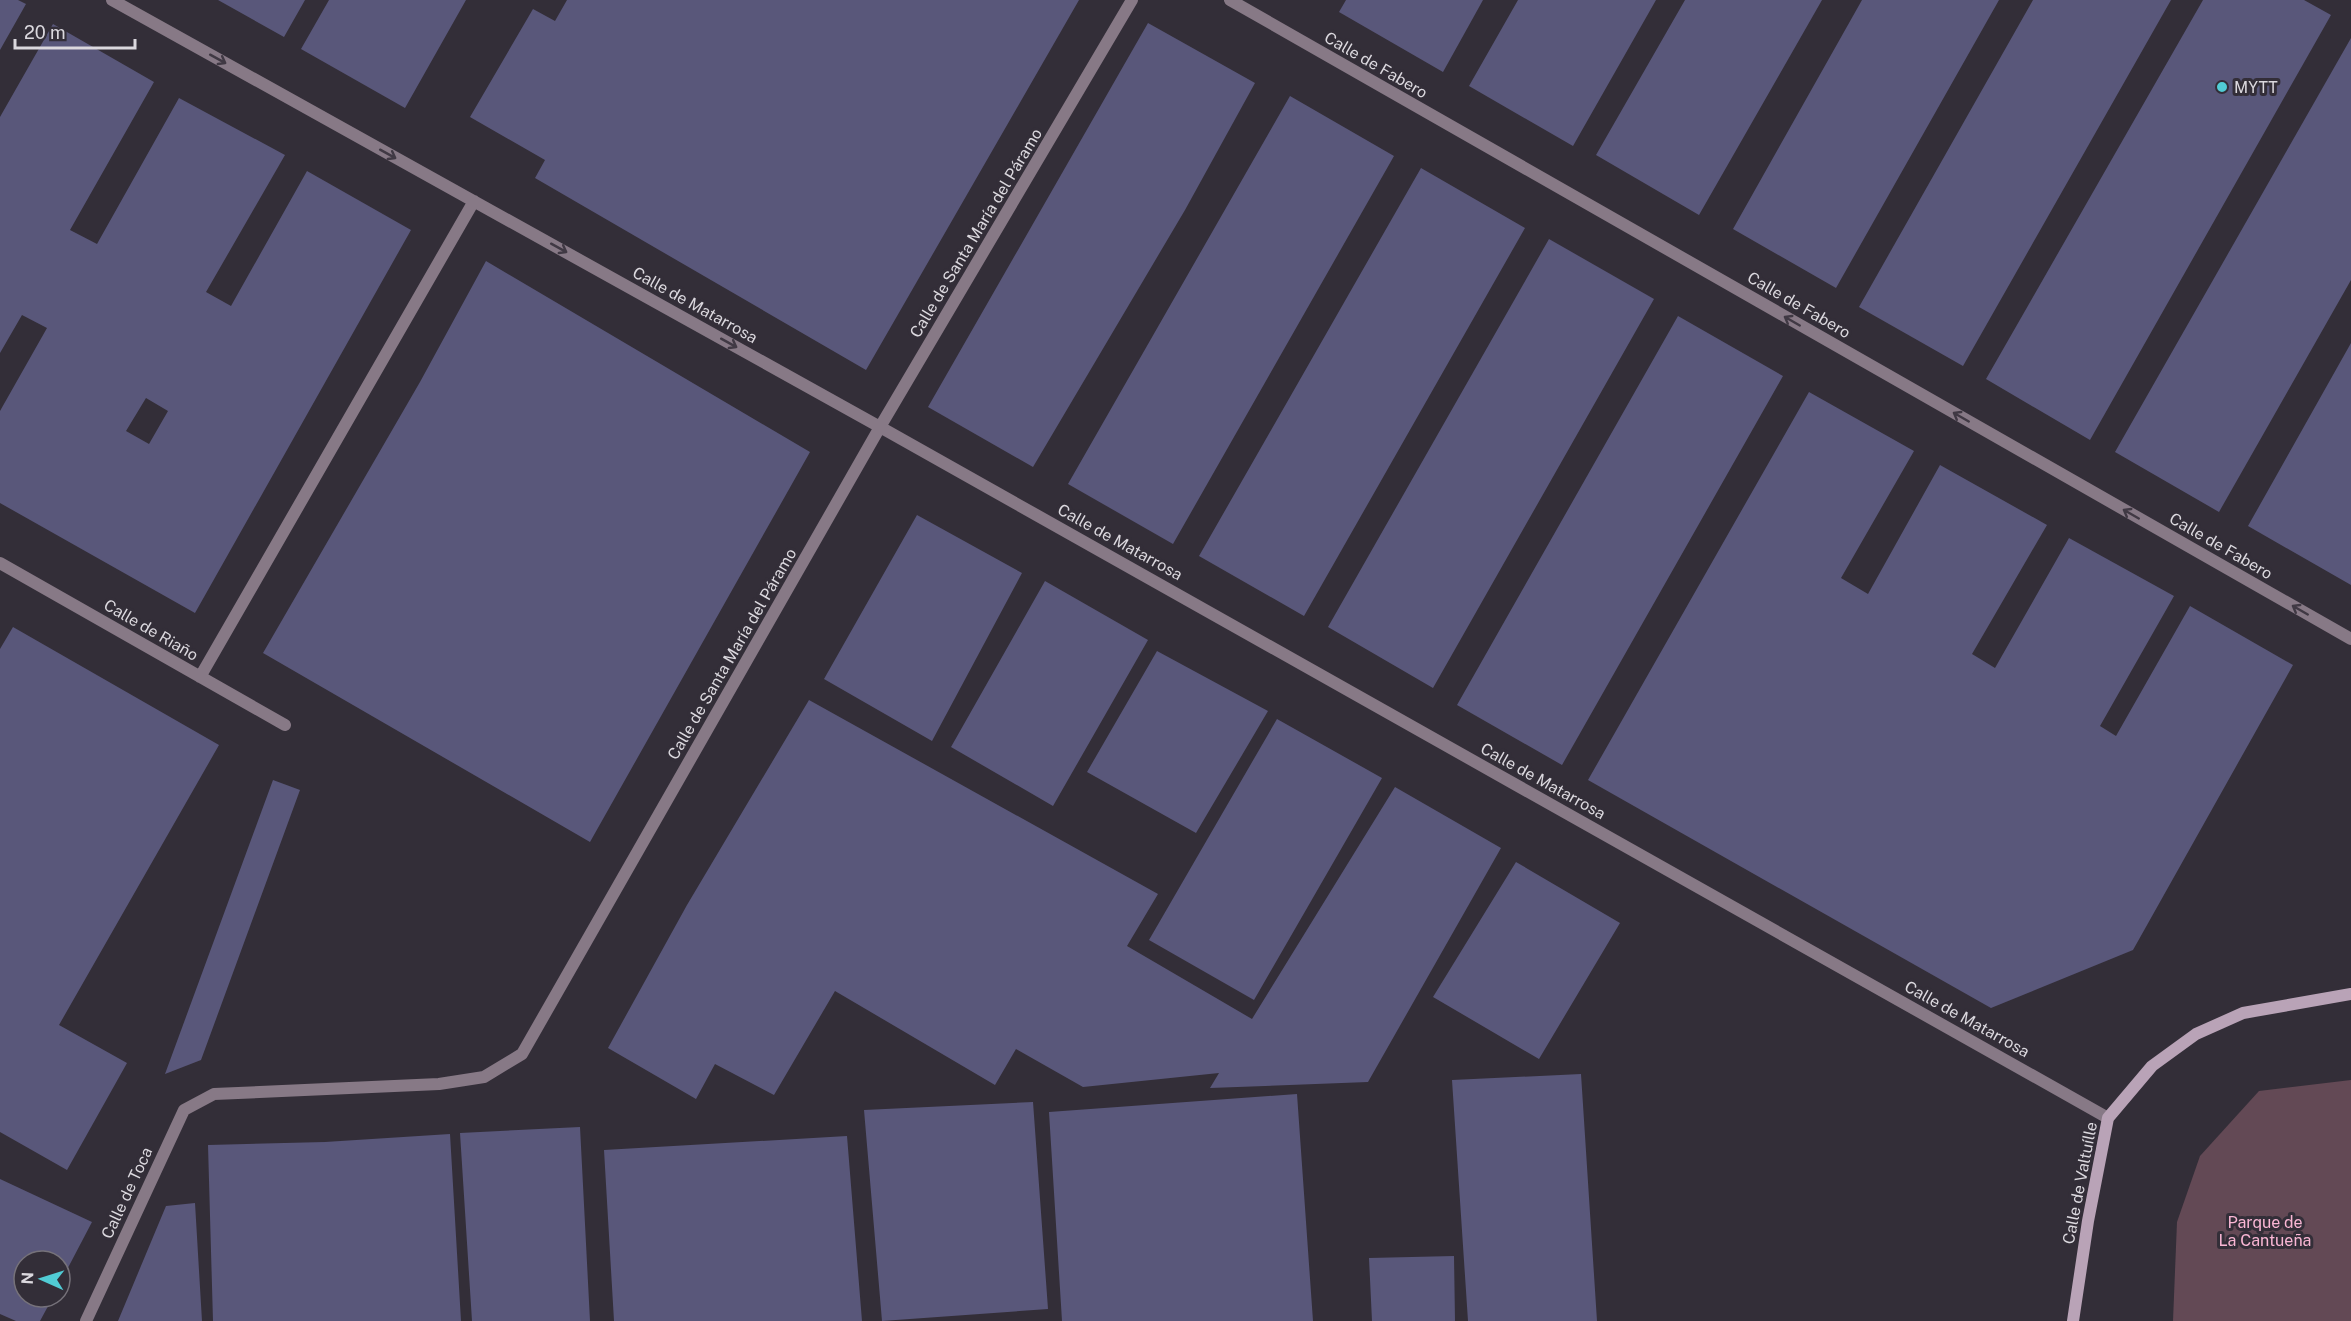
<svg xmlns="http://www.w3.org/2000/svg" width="2351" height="1321" viewBox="0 0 2351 1321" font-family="'Public Sans',sans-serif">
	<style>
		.green { fill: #634955 }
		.building { fill: #59577a; fill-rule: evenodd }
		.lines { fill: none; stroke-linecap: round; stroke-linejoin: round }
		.street { stroke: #877986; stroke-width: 12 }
		.secondary { stroke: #b9a3b7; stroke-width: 12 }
		.oneway { stroke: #403944 }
		.poi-dot { fill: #51ccd5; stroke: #332e38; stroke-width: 2 }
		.labels { text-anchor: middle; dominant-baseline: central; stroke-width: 6; stroke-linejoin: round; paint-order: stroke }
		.street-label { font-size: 16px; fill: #dbd8de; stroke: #332e38 }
		.poi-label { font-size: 16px; fill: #dbd8de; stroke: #332e38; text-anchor: start }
		.park-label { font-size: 16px; fill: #f9b6d4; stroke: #332e38 }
	</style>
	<rect width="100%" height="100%" fill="#332e38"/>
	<!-- green -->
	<path class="green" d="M 2351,1080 L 2351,1321 L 2173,1321 L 2177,1222 L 2200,1156 L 2259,1091 Z"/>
	<!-- building -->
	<path class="building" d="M 0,0 L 18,0 L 26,4 L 0,50 Z
		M 218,0 L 305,0 L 284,37 Z
		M 329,0 L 466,0 L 405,108 L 301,49 Z
		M 567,0 L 1079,0 L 866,370 L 535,178 L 545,160 L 470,117 L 533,9 L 555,21 Z
		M 1346,0 L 1483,0 L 1443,72 L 1339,12 Z
		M 1518,0 L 1656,0 L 1573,146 L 1469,86 Z
		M 1685,0 L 1822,0 L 1699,215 L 1596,155 Z
		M 1862,0 L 1999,0 L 1836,288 L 1733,229 Z
		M 2033,0 L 2171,0 L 1963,366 L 1859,307 Z
		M 2203,0 L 2304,0 L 2331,15 L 2090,440 L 1986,379 Z
		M 1148,23 L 1255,83 L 1185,210 L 1033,467 L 928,407 Z
		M 53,24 L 154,82 L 70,230 L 97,244 L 179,98 L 285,155 L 206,292 L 231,306 L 307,171 L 411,230 L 195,613 L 0,503 L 0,411 L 47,328 L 22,315 L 0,353 L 0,117 ZM 146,398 L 168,411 L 149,444 L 126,431 Z
		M 2351,38 L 2351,280 L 2219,512 L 2115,452 Z
		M 1290,96 L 1394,156 L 1173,544 L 1068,484 Z
		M 1421,168 L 1525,228 L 1304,616 L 1199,556 Z
		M 1549,239 L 1654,299 L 1433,688 L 1328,627 Z
		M 486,261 L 810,452 L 590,842 L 263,653 L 420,382 Z
		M 1678,316 L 1783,376 L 1562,765 L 1457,705 Z
		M 2351,343 L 2351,585 L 2248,526 Z
		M 1809,392 L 1914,451 L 1841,578 L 1868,594 L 1940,465 L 2047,525 L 1972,654 L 1995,668 L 2069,538 L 2174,596 L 2100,726 L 2116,736 L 2190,606 L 2293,665 L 2133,950 L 1991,1008 L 1588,780 Z
		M 917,515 L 1022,573 L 932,741 L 824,679 Z
		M 1045,581 L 1148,640 L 1053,806 L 951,747 Z
		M 13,627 L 219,745 L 59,1025 L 127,1063 L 67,1170 L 0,1132 L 0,649 Z
		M 1157,651 L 1268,711 L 1196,833 L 1087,772 Z
		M 809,700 L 1158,894 L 1127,946 L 1252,1019 L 1395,787 L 1501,848 L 1368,1082 L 1210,1088 L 1219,1073 L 1083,1087 L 1016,1049 L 995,1085 L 835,991 L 774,1095 L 715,1064 L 696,1099 L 608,1048 L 687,905 Z
		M 1277,719 L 1382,778 L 1254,1000 L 1149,940 Z
		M 273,780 L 300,790 L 201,1060 L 165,1074 Z
		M 1516,862 L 1620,923 L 1539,1059 L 1433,997 Z
		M 1581,1074 L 1597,1321 L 1468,1321 L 1452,1080 Z
		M 1297,1094 L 1313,1321 L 1062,1321 L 1049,1112 Z
		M 1033,1102 L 1048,1309 L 882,1321 L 864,1110 Z
		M 580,1127 L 590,1321 L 472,1321 L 460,1133 Z
		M 450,1134 L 461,1321 L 213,1321 L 208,1145 L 325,1142 Z
		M 847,1136 L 862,1321 L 614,1321 L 604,1150 Z
		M 0,1179 L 92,1222 L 60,1283 L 60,1261 L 24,1261 L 24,1297 L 53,1297 L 40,1321 L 16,1321 L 0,1314 Z
		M 195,1203 L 202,1321 L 118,1321 L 166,1206 Z
		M 1454,1256 L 1455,1321 L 1372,1321 L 1369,1258 Z"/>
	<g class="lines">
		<!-- street -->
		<path class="street" d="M 112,0 L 880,427 L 2108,1118
			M 1230,0 L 2351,639
			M 0,563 L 285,725
			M 200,677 L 474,201
			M 86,1321 L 184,1110 L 214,1094 L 439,1084 L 484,1077 L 522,1054 L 880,427 L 1132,0"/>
		<!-- secondary -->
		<path class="secondary" d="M 2073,1321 L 2088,1221 L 2108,1118 L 2152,1066 L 2196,1034 L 2243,1013 L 2351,994"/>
	</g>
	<!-- one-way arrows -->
	<defs><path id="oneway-shaft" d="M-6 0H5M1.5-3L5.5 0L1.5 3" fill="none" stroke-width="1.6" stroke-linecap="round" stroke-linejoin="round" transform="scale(1.5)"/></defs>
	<g class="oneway">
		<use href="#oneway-shaft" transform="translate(218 59) rotate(29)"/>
		<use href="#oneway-shaft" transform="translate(388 154) rotate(29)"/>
		<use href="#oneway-shaft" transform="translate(559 248) rotate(29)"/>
		<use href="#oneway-shaft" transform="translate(1792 321) rotate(-150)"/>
		<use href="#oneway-shaft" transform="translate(729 343) rotate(29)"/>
		<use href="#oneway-shaft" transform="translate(1961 417) rotate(-150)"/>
		<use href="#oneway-shaft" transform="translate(2131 514) rotate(-150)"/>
		<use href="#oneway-shaft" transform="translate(2300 610) rotate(-150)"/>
	</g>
	<!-- markers -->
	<circle class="poi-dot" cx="2222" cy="87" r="6"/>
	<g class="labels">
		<!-- street labels -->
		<g class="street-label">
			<text transform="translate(1376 65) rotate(30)">Calle de Fabero</text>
			<text transform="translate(976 233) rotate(-59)">Calle de Santa María del Páramo</text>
			<text transform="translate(695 305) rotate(29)">Calle de Matarrosa</text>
			<text transform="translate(1799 305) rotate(30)">Calle de Fabero</text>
			<text transform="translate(1120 542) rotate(29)">Calle de Matarrosa</text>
			<text transform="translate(2221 546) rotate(30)">Calle de Fabero</text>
			<text transform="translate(151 630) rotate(30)">Calle de Riaño</text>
			<text transform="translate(732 654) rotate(-60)">Calle de Santa María del Páramo</text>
			<text transform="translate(1543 781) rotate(29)">Calle de Matarrosa</text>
			<text transform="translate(1967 1019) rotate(29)">Calle de Matarrosa</text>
			<text transform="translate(2080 1183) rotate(-79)">Calle de Valtuílle</text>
			<text transform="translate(127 1193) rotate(-65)">Calle de Toca</text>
		</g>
		<!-- poi labels -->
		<g class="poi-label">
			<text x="2234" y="87">MYTT</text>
		</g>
		<!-- park labels -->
		<g class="park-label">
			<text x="2265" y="1222">Parque de<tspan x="2265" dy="18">La Cantueña</tspan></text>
		</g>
	</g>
	<!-- north arrow -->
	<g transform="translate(42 1279) rotate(273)"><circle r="28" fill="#332e38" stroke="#76727a" stroke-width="1.5"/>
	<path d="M0-4.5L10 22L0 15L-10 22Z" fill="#51ccd5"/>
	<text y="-9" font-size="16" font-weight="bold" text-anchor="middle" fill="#dbd8de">N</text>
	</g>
	<!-- scale -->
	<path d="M15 39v9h120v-9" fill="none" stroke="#dbd8de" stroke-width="3"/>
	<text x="24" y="39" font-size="18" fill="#dbd8de" stroke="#332e38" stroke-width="4.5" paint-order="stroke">20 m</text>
</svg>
